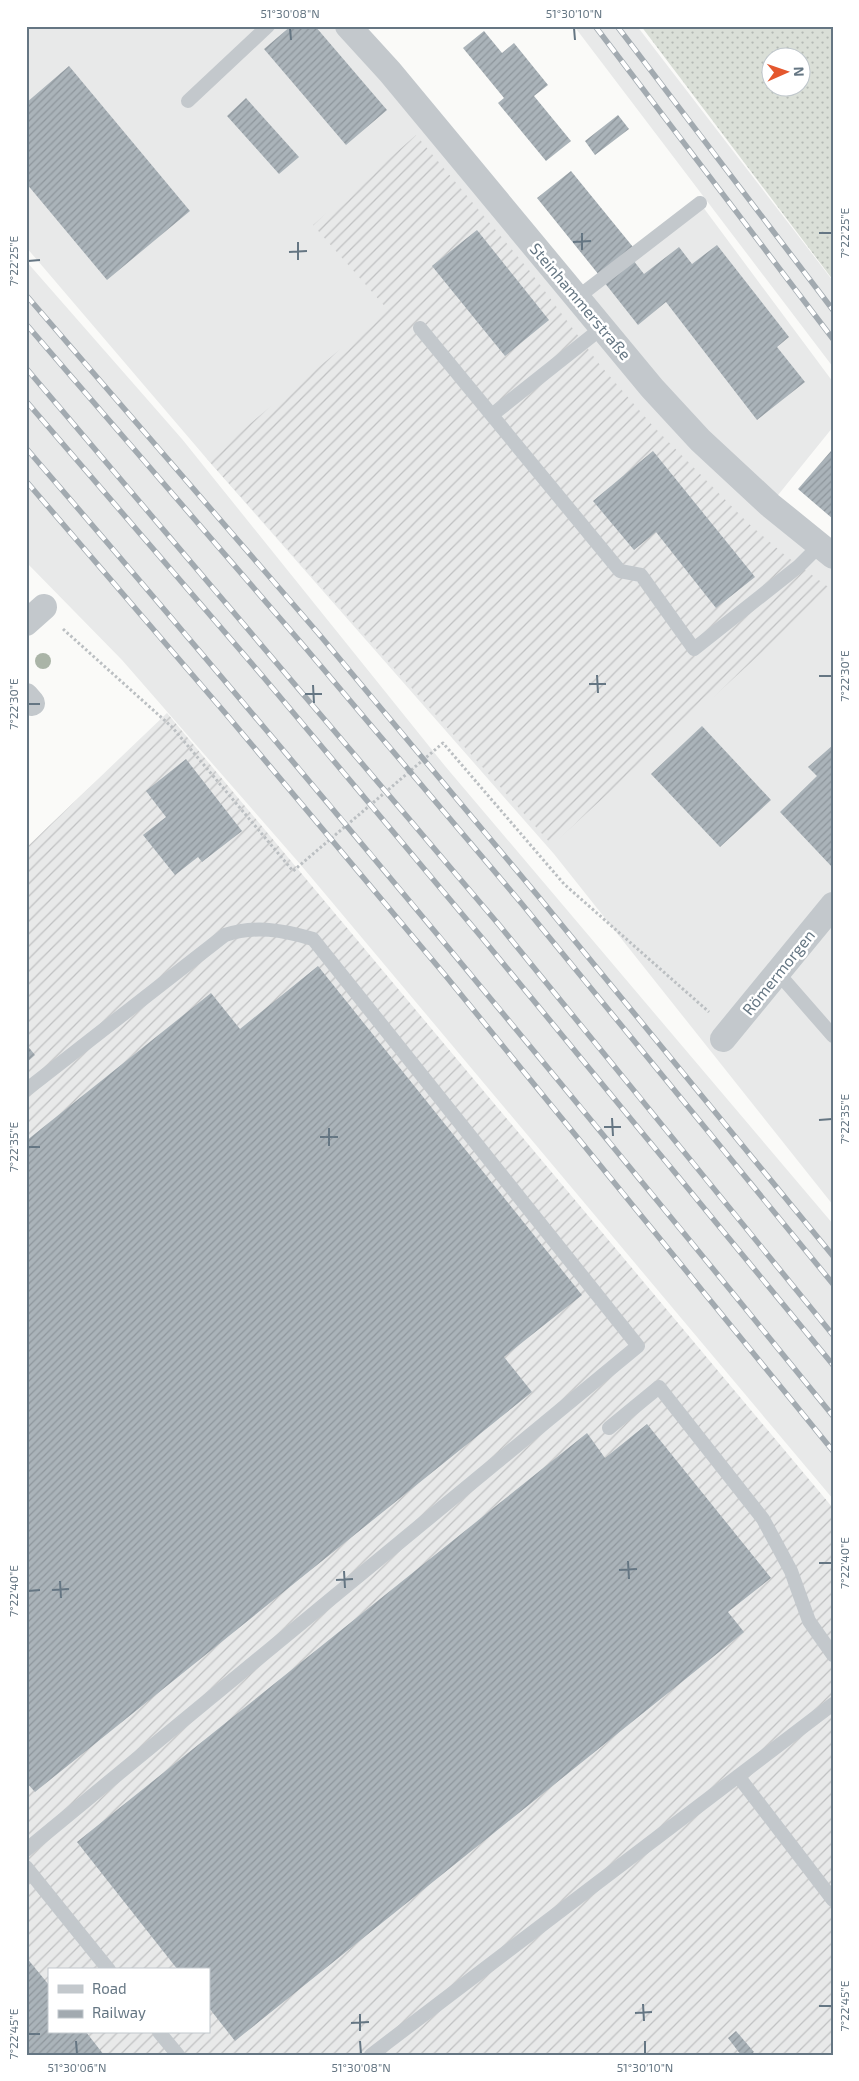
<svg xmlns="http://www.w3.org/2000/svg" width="859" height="2081" viewBox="0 0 859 2081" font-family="'Exo 2',sans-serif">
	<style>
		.built { fill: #e8e9e9 }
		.industrial { fill: url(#industrial-furrows); fill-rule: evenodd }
		.grass { fill: url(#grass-dots); fill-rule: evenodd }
		.building { fill: url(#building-hatch) }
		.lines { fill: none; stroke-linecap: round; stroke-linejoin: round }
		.path { stroke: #bbbfc2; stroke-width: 3; stroke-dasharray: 2.5 2.5; stroke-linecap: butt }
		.lane { stroke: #c3c8cc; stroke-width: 14 }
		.street { stroke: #c3c8cc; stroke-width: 26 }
		.rail-casing { stroke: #a2aab0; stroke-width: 5.5 }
		.rail { stroke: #fff; stroke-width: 4; stroke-dasharray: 11; stroke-linecap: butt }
		.tree { fill: #aab4a7 }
		.ticks { fill: none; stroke: #657683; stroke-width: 2 }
		.labels { text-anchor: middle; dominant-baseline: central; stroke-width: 5; stroke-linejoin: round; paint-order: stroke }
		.street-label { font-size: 16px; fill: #657683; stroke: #fff }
		.neatline { fill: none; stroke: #657683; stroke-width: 2 }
		.ticks-label { font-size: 12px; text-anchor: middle; fill: #657683 }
	</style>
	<defs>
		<pattern id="industrial-furrows" width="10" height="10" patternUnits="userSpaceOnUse" patternTransform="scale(1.25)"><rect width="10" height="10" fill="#e8e9e9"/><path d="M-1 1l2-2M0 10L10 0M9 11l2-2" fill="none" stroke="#c0c1c2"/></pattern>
		<pattern id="grass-dots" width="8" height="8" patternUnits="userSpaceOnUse" patternTransform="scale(1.25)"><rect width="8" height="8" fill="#dadfd7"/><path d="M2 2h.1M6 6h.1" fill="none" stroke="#b4b9b4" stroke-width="1.8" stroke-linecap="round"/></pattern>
		<pattern id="building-hatch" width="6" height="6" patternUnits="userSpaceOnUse" patternTransform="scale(1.25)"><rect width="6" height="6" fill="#aab3b9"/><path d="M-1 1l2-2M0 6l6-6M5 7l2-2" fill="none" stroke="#8e969c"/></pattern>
	</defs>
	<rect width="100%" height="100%" fill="#fafaf8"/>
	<!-- built -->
	<path class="built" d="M 26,26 L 348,26 L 578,297 L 700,203 L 833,382 L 833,427 L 770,505 L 833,556 L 833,1205 L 554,854 L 207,459 L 26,247 Z
		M 574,26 L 637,26 L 833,281 L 833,367 Z
		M 26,261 L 182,439 L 445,766 L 833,1224 L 833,1499 L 300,864 L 122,660 L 26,562 Z"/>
	<!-- industrial -->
	<path class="industrial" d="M 416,135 L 529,270 L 600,365 L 653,426 L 748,523 L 786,556 L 831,589 L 552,845 L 207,459 L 388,310 L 313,225 Z
		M 167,713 L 833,1508 L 833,2055 L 26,2055 L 26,848 ZM 49,1970 L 209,1970 L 209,2032 L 49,2032 Z"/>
	<!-- grass -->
	<path class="grass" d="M 641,26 L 833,26 L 833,280 ZM 772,58 L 802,58 L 802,88 L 772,88 Z"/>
	<!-- building -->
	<path class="building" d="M 291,26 L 315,26 L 387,110 L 346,145 L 264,49 Z
		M 484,31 L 502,53 L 514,43 L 548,85 L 534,96 L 571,141 L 546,161 L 498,103 L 504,98 L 463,48 Z
		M 69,66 L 190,211 L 107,280 L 26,183 L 26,103 Z
		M 246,98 L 299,157 L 279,174 L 227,116 Z
		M 618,115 L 629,129 L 595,155 L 585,141 Z
		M 571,171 L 633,247 L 599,275 L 537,198 Z
		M 477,230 L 549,320 L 505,356 L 432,266 Z
		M 717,245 L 789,337 L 777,347 L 805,382 L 757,420 L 666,302 L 638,325 L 604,282 L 633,260 L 644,274 L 679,247 L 692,264 Z
		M 653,451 L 755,577 L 716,608 L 656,532 L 634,550 L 593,501 Z
		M 831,451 L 833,453 L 833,519 L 798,489 Z
		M 702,726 L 771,800 L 720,847 L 651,774 Z
		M 833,745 L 833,868 L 780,812 L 817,776 L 808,767 Z
		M 186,759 L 242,831 L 202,862 L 198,857 L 175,875 L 143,835 L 166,817 L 146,791 Z
		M 318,966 L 582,1295 L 504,1357 L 532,1392 L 35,1792 L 26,1782 L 26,1141 L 211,993 L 240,1029 Z
		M 26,1044 L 35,1055 L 26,1063 Z
		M 647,1424 L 771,1578 L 728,1612 L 744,1632 L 235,2041 L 209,2008 L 209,1970 L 178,1970 L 77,1842 L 587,1433 L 605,1458 Z
		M 26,1957 L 49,1985 L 49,2032 L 86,2032 L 104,2055 L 26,2055 Z
		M 736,2031 L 754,2052 L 750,2055 L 741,2055 L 728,2038 Z"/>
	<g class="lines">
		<!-- path -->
		<path class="path" d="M 63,629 L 172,727 L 293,871 L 443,743 L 564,884 L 709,1012"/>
		<!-- lane -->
		<path class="lane" d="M 188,101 L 268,26
			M 578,297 L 700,203
			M 420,328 L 620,571 L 641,575 L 694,649 L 799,566 L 819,546
			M 492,415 L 603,327
			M 778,973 L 833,1036
			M 26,1090 L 225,935 C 255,925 283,930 313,939 L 638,1346 L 26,1850
			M 609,1428 L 659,1387 L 763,1519 L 791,1571 L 809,1621 L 833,1655
			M 738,1776 L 833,1900
			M 26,1867 L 109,1970
			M 159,2032 L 178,2055
			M 371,2055 L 833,1704"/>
		<!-- street -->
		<path class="street" d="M 348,26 L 390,72 L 652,388 L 700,440 L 770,505 L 833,556
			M 26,623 L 44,607
			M 26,696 L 32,703
			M 723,1039 L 833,905"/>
		<defs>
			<path id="rail" d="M 595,26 L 833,339
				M 617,26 L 833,310
				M 26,295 L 318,633 L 538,896 L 833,1256
				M 26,324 L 303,645 L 522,904 L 833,1284
				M 26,368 L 500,926 L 833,1335
				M 26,401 L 265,679 L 483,939 L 833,1365
				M 26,448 C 300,766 568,1090 833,1416
				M 26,481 L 226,714 L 445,975 L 833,1451"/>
		</defs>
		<!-- rail casing -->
		<use href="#rail" class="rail-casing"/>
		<!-- rail -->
		<use href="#rail" class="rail"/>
	</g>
	<!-- trees -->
	<circle class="tree" cx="43" cy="661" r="8"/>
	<!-- ticks -->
	<path class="ticks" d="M 290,28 L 291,40M 574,28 L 575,40M 582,233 L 582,250M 819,233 L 832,233M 298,242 L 298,260M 573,242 L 591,241M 289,252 L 307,251M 28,261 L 40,260M 597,675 L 598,693M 819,676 L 832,676M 589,684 L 606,684M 313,685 L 314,703M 305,694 L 322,694M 28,704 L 40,704M 612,1118 L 613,1136M 819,1120 L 832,1119M 604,1127 L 621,1127M 329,1128 L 329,1146M 320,1137 L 338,1137M 28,1147 L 40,1147M 628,1561 L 629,1579M 819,1563 L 832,1563M 619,1570 L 637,1569M 344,1571 L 345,1588M 336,1580 L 353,1579M 60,1581 L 61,1598M 52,1590 L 69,1589M 28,1591 L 40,1590M 643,2004 L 644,2021M 819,2006 L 832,2006M 635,2013 L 652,2012M 360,2014 L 360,2031M 351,2023 L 369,2022M 28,2034 L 40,2034M 76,2041 L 77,2054M 360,2041 L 361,2054M 645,2041 L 645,2054"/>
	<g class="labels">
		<!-- street labels -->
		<g class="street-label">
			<text transform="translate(581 301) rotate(50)">Steinhammerstraße</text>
			<text transform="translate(778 972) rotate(-51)">Römermorgen</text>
		</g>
	</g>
	<!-- border -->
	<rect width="859" height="2081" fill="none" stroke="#ffffff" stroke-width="55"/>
	<!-- legend -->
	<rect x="48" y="1968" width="162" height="65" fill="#ffffff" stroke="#c1c8cd"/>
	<rect x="58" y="1985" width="25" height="8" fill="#c3c8cc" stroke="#c1c8cd"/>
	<text x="92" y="1994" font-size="15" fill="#657683">Road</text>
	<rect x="58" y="2010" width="25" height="8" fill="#a2aab0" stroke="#c1c8cd"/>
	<text x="92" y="2018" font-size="15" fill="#657683">Railway</text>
	<!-- north arrow -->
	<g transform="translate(786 72) rotate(88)"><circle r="24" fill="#ffffff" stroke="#c1c8cd"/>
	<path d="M0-4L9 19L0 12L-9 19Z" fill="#e4572e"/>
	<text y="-8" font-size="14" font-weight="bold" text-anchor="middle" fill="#657683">N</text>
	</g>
	<rect x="28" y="28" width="804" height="2026" class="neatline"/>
	<g class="ticks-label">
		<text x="290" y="18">51°30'08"N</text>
		<text x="574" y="18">51°30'10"N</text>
		<text transform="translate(845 233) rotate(-90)" y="4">7°22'25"E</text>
		<text transform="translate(14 261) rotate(-90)" y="4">7°22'25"E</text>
		<text transform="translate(845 676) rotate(-90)" y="4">7°22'30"E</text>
		<text transform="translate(14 704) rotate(-90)" y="4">7°22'30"E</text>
		<text transform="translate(845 1119) rotate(-90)" y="4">7°22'35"E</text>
		<text transform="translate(14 1147) rotate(-90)" y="4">7°22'35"E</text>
		<text transform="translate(845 1563) rotate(-90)" y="4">7°22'40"E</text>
		<text transform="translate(14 1591) rotate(-90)" y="4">7°22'40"E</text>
		<text transform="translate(845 2006) rotate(-90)" y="4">7°22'45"E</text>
		<text transform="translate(14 2034) rotate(-90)" y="4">7°22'45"E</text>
		<text x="77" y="2072">51°30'06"N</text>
		<text x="361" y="2072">51°30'08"N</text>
		<text x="645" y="2072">51°30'10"N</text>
	</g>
</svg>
